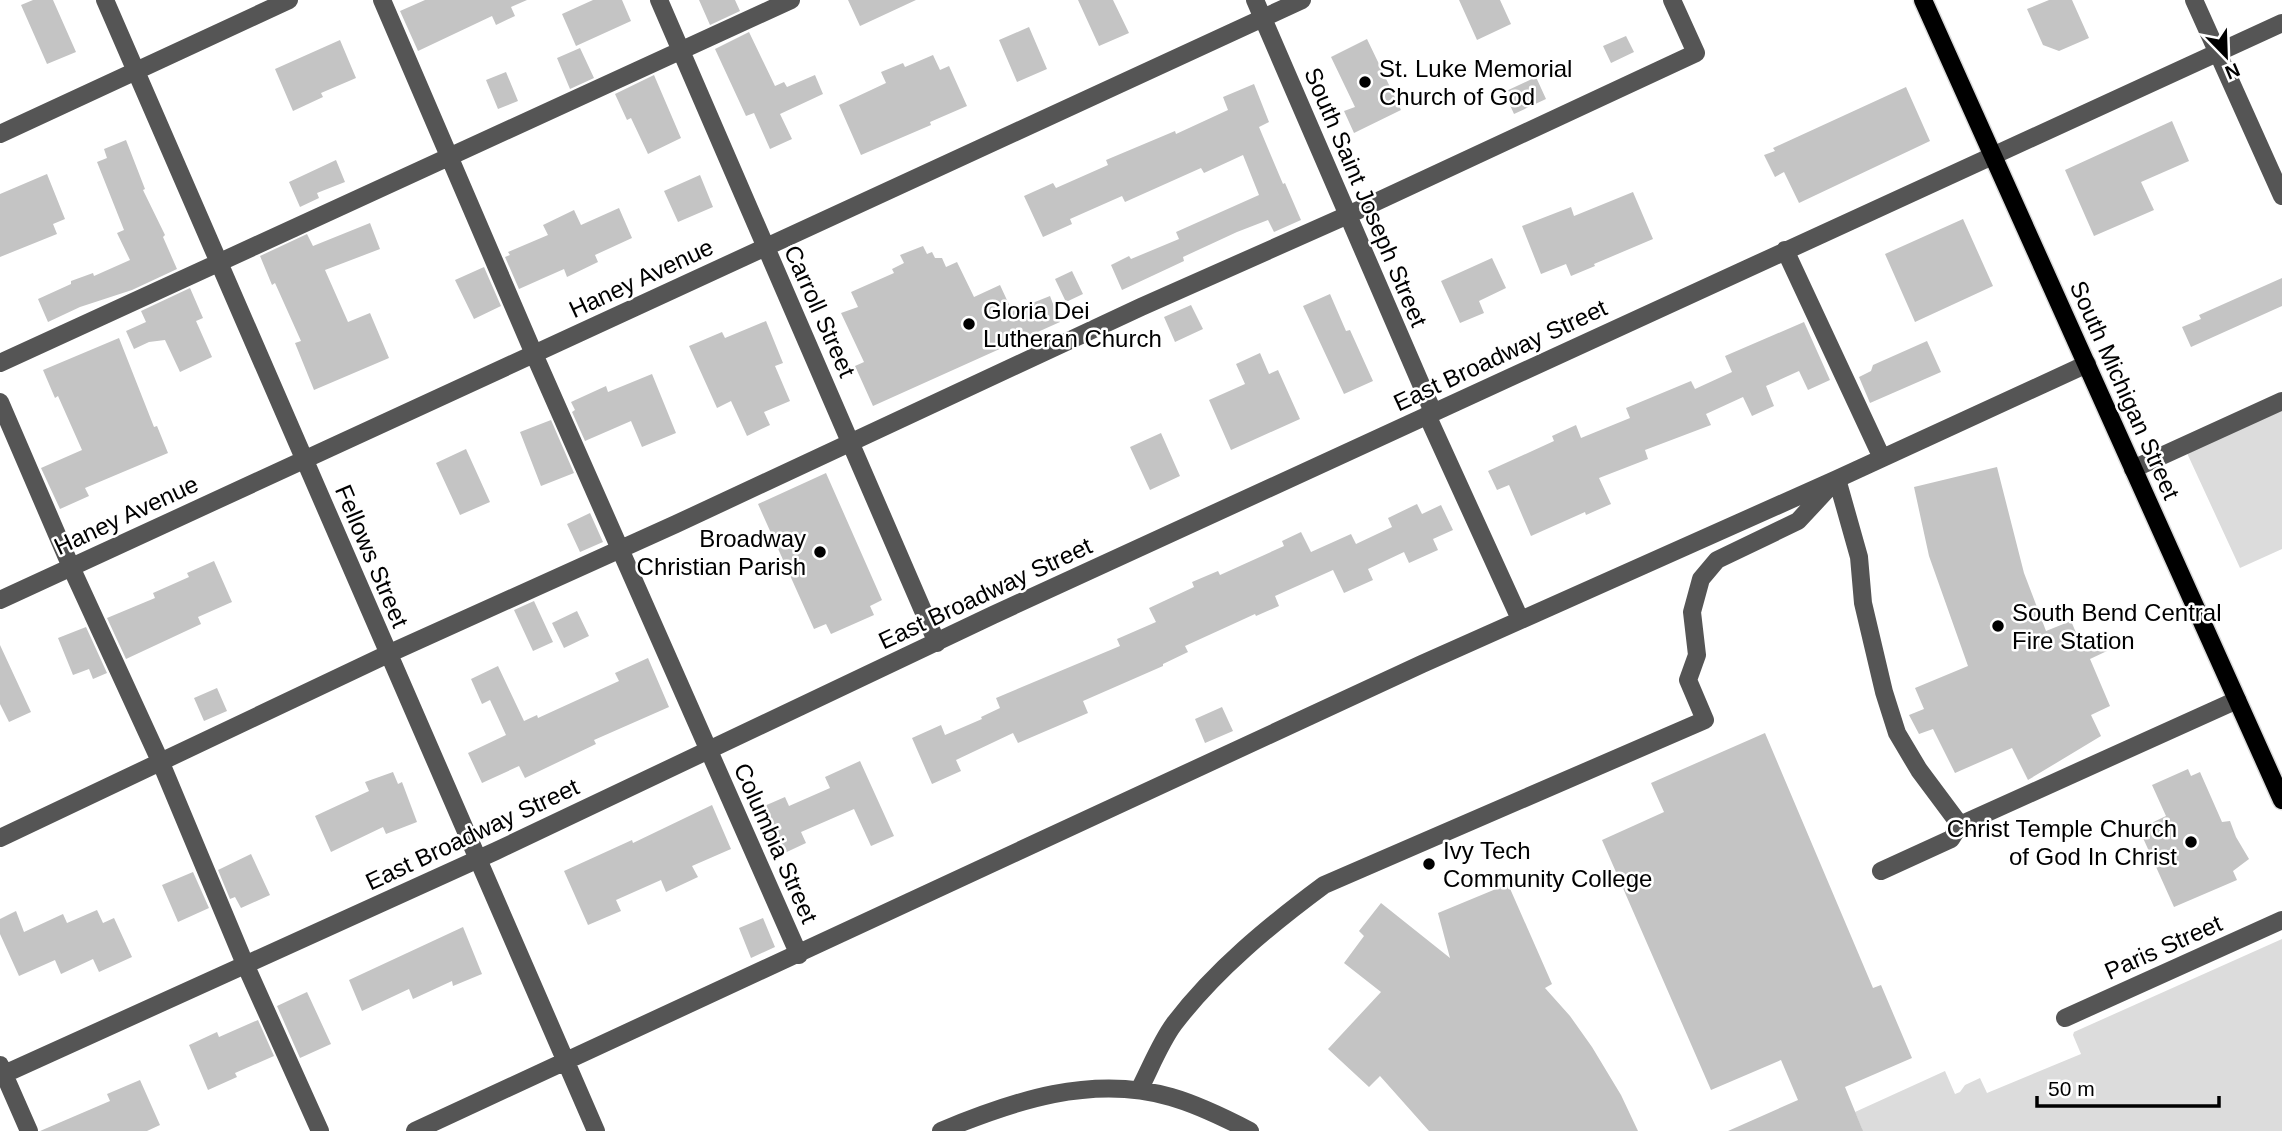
<svg xmlns="http://www.w3.org/2000/svg" width="2282" height="1131" viewBox="0 0 2282 1131" font-family="Arial,sans-serif">
	<style>
		.green { fill: #dcdcdc }
		.building { fill: #c4c4c4 }
		.lines { fill: none; stroke-linecap: round; stroke-linejoin: round }
		.major-casing { stroke: #dbdbdb; stroke-width: 21 }
		.minor { stroke: #555; stroke-width: 18 }
		.major { stroke: #000; stroke-width: 18 }
		.poi-dot { fill: #000; stroke: #fff; stroke-width: 2.5 }
		.labels { text-anchor: middle; dominant-baseline: central; stroke-width: 5; stroke-linejoin: round; paint-order: stroke }
		.poi-label { font-size: 24px; fill: #000; stroke: #fff; text-anchor: start }
		.street-label { font-size: 24px; fill: #000; stroke: #fff }
	</style>
	<rect width="100%" height="100%" fill="#fff"/>
	<!-- green -->
	<path class="green" d="M 2282,409 L 2282,549 L 2240,568 L 2186,451 Z
		M 2282,939 L 2282,1131 L 1858,1131 L 1862,1129 L 1855,1112 L 1945,1071 L 1955,1094 L 1960,1092 L 1965,1085 L 1980,1078 L 1987,1093 L 2081,1054 L 2073,1035 L 2074,1032 Z"/>
	<!-- building -->
	<path class="building" d="M 33,0 L 53,0 L 76,52 L 47,64 L 21,5 Z
		M 425,0 L 527,0 L 511,7 L 515,16 L 496,25 L 492,16 L 418,51 L 400,11 Z
		M 593,0 L 622,0 L 631,21 L 576,46 L 562,14 Z
		M 699,0 L 735,0 L 740,11 L 710,25 Z
		M 848,0 L 916,0 L 860,26 Z
		M 1078,0 L 1113,0 L 1129,33 L 1099,46 Z
		M 1459,0 L 1500,0 L 1511,24 L 1477,40 Z
		M 2049,0 L 2072,0 L 2089,38 L 2059,51 L 2043,45 L 2027,9 Z
		M 1029,27 L 1047,69 L 1017,82 L 999,40 Z
		M 749,32 L 775,86 L 784,82 L 787,87 L 815,75 L 823,94 L 780,114 L 792,139 L 770,149 L 754,113 L 746,116 L 715,49 Z
		M 1626,36 L 1634,52 L 1611,63 L 1603,46 Z
		M 1367,39 L 1401,110 L 1354,133 L 1344,111 L 1355,107 L 1331,57 Z
		M 340,40 L 356,78 L 321,93 L 323,97 L 293,111 L 275,69 Z
		M 580,48 L 594,78 L 570,89 L 557,58 Z
		M 933,55 L 940,70 L 949,66 L 967,106 L 930,122 L 931,125 L 861,155 L 839,105 L 886,83 L 881,72 L 903,63 L 905,67 Z
		M 506,72 L 518,101 L 498,109 L 486,80 Z
		M 654,75 L 681,138 L 648,154 L 631,118 L 627,120 L 615,94 Z
		M 1536,77 L 1546,99 L 1514,114 L 1504,92 Z
		M 1254,84 L 1269,122 L 1259,127 L 1283,184 L 1285,183 L 1301,220 L 1274,232 L 1268,220 L 1237,232 L 1183,257 L 1184,261 L 1122,290 L 1111,265 L 1129,256 L 1131,259 L 1179,239 L 1176,232 L 1259,195 L 1243,155 L 1204,173 L 1201,168 L 1125,202 L 1122,196 L 1070,219 L 1072,224 L 1043,237 L 1024,196 L 1053,183 L 1056,188 L 1108,165 L 1106,160 L 1175,131 L 1176,134 L 1228,110 L 1223,97 Z
		M 1906,87 L 1930,141 L 1799,203 L 1784,172 L 1775,177 L 1764,155 L 1775,151 L 1773,148 Z
		M 2172,121 L 2189,161 L 2141,182 L 2154,210 L 2094,236 L 2065,170 Z
		M 126,140 L 145,189 L 143,190 L 165,235 L 163,237 L 177,269 L 132,290 L 80,307 L 48,322 L 38,299 L 71,284 L 71,281 L 93,273 L 94,276 L 130,260 L 117,233 L 124,230 L 97,162 L 107,158 L 104,149 Z
		M 336,160 L 345,182 L 317,193 L 319,198 L 300,207 L 289,182 Z
		M 47,174 L 65,219 L 53,224 L 57,234 L 0,257 L 0,194 Z
		M 700,175 L 713,207 L 678,222 L 664,191 Z
		M 1633,192 L 1653,239 L 1594,264 L 1595,266 L 1571,276 L 1566,264 L 1541,274 L 1522,226 L 1571,207 L 1574,216 Z
		M 619,208 L 632,238 L 595,255 L 598,262 L 567,277 L 564,269 L 519,289 L 505,257 L 510,255 L 508,252 L 548,235 L 543,225 L 574,210 L 581,225 Z
		M 1963,219 L 1993,286 L 1915,322 L 1885,254 Z
		M 370,223 L 380,249 L 325,270 L 348,322 L 370,313 L 389,358 L 314,390 L 295,343 L 301,341 L 275,283 L 272,285 L 260,256 L 307,234 L 313,246 Z
		M 923,246 L 927,254 L 932,252 L 935,258 L 942,258 L 946,267 L 957,262 L 974,297 L 1000,285 L 1012,311 L 1050,296 L 1060,322 L 873,406 L 855,366 L 864,362 L 841,313 L 858,307 L 851,292 L 894,273 L 892,269 L 904,263 L 900,255 Z
		M 1492,258 L 1506,288 L 1479,301 L 1484,313 L 1460,323 L 1441,281 Z
		M 484,267 L 501,306 L 474,319 L 455,280 Z
		M 1072,271 L 1083,294 L 1066,302 L 1055,279 Z
		M 2282,278 L 2282,306 L 2191,347 L 2182,327 L 2201,319 L 2199,315 Z
		M 190,288 L 203,318 L 196,321 L 212,357 L 180,372 L 165,340 L 149,342 L 134,349 L 126,331 L 146,322 L 141,311 Z
		M 1330,294 L 1346,331 L 1350,330 L 1373,381 L 1344,394 L 1303,306 Z
		M 1191,305 L 1203,329 L 1175,342 L 1164,317 Z
		M 766,321 L 783,363 L 775,366 L 790,401 L 764,412 L 770,425 L 747,436 L 731,401 L 717,408 L 689,346 L 722,332 L 725,338 Z
		M 1804,322 L 1830,380 L 1808,390 L 1799,371 L 1766,386 L 1774,406 L 1752,416 L 1743,397 L 1706,414 L 1711,425 L 1645,450 L 1648,459 L 1599,478 L 1611,504 L 1586,515 L 1585,512 L 1531,536 L 1509,485 L 1497,490 L 1488,471 L 1554,441 L 1552,436 L 1576,425 L 1581,438 L 1630,418 L 1626,408 L 1691,381 L 1695,389 L 1732,372 L 1725,356 Z
		M 119,338 L 154,427 L 157,426 L 168,453 L 85,488 L 89,496 L 60,509 L 41,468 L 82,450 L 58,396 L 55,398 L 43,370 Z
		M 1927,341 L 1941,372 L 1870,403 L 1859,377 L 1871,371 L 1873,365 Z
		M 1260,353 L 1269,374 L 1278,370 L 1300,419 L 1231,450 L 1209,400 L 1245,384 L 1236,364 Z
		M 652,374 L 676,433 L 642,447 L 631,421 L 585,441 L 572,412 L 575,410 L 571,402 L 606,386 L 608,392 Z
		M 551,420 L 574,473 L 541,486 L 520,432 Z
		M 1161,433 L 1180,476 L 1150,490 L 1130,447 Z
		M 466,449 L 490,502 L 460,515 L 436,463 Z
		M 1997,467 L 2024,573 L 2046,631 L 2071,621 L 2080,642 L 2099,634 L 2107,651 L 2090,659 L 2110,706 L 2091,715 L 2101,736 L 2028,780 L 2012,748 L 1955,773 L 1933,729 L 1919,734 L 1909,715 L 1924,709 L 1915,688 L 1968,666 L 1929,556 L 1914,487 Z
		M 826,473 L 882,600 L 870,606 L 874,615 L 831,634 L 826,624 L 814,629 L 758,504 Z
		M 1417,504 L 1422,514 L 1441,505 L 1453,530 L 1433,539 L 1438,550 L 1409,563 L 1404,552 L 1368,569 L 1373,580 L 1344,593 L 1333,570 L 1275,596 L 1279,606 L 1256,616 L 1255,614 L 1185,646 L 1188,652 L 1163,664 L 1163,666 L 1083,701 L 1088,713 L 1018,743 L 1013,733 L 956,760 L 961,771 L 932,784 L 912,738 L 941,725 L 945,735 L 982,719 L 981,717 L 1000,708 L 996,698 L 1120,646 L 1117,639 L 1156,622 L 1149,608 L 1194,587 L 1192,582 L 1218,571 L 1220,575 L 1284,546 L 1282,541 L 1301,532 L 1311,552 L 1351,534 L 1356,544 L 1392,527 L 1388,518 Z
		M 590,513 L 603,542 L 580,552 L 567,524 Z
		M 214,561 L 232,602 L 198,617 L 201,624 L 126,659 L 107,618 L 155,598 L 153,593 L 189,577 L 187,573 Z
		M 534,601 L 553,642 L 533,651 L 514,610 Z
		M 577,611 L 589,636 L 564,648 L 552,623 Z
		M 86,627 L 107,673 L 93,679 L 89,669 L 73,675 L 58,638 Z
		M 0,645 L 31,712 L 9,722 L 0,704 Z
		M 648,658 L 669,707 L 594,740 L 596,744 L 525,778 L 519,766 L 482,783 L 468,753 L 506,735 L 490,700 L 482,704 L 471,679 L 498,666 L 524,721 L 537,715 L 538,718 L 619,681 L 615,673 Z
		M 217,688 L 227,711 L 204,721 L 194,698 Z
		M 1222,707 L 1233,731 L 1205,743 L 1195,719 Z
		M 1765,733 L 1873,988 L 1881,985 L 1912,1058 L 1845,1087 L 1863,1131 L 1728,1131 L 1798,1100 L 1781,1060 L 1711,1090 L 1602,840 L 1664,812 L 1651,783 Z
		M 860,761 L 894,836 L 871,846 L 854,809 L 801,832 L 806,843 L 776,857 L 755,810 L 785,797 L 789,806 L 830,788 L 825,777 Z
		M 2188,769 L 2191,776 L 2200,772 L 2222,822 L 2230,821 L 2236,837 L 2249,859 L 2233,871 L 2237,880 L 2174,907 L 2139,829 L 2166,816 L 2152,785 Z
		M 393,772 L 398,784 L 402,782 L 417,822 L 386,834 L 383,827 L 331,852 L 315,816 L 369,791 L 365,782 Z
		M 712,805 L 731,849 L 692,866 L 698,877 L 666,892 L 661,880 L 616,900 L 621,911 L 588,925 L 564,871 L 632,840 L 633,843 Z
		M 251,854 L 270,895 L 241,908 L 235,897 L 230,899 L 218,870 Z
		M 193,872 L 209,908 L 178,922 L 162,885 Z
		M 1508,884 L 1552,984 L 1545,988 L 1570,1016 L 1592,1047 L 1621,1095 L 1638,1131 L 1429,1131 L 1380,1076 L 1369,1087 L 1328,1049 L 1381,992 L 1344,963 L 1364,936 L 1359,931 L 1381,903 L 1450,958 L 1438,913 Z
		M 97,910 L 103,923 L 114,918 L 132,957 L 99,972 L 93,959 L 61,974 L 55,960 L 19,976 L 0,934 L 0,919 L 16,911 L 24,932 L 63,914 L 67,923 Z
		M 763,918 L 775,947 L 751,958 L 739,928 Z
		M 463,927 L 482,974 L 453,986 L 452,981 L 413,999 L 409,989 L 362,1011 L 349,980 Z
		M 307,992 L 331,1044 L 300,1058 L 277,1006 Z
		M 258,1020 L 274,1056 L 235,1073 L 237,1077 L 208,1090 L 189,1045 L 217,1032 L 219,1037 Z
		M 140,1080 L 160,1125 L 147,1131 L 40,1131 L 110,1101 L 107,1094 Z"/>
	<g class="lines">
		<defs>
			<path id="major" d="M 1923,0 L 2282,800"/>
		</defs>
		<!-- major casing -->
		<use href="#major" class="major-casing"/>
		<!-- minor -->
		<path class="minor" d="M 105,0 L 596,1131
			M 382,0 L 534,354 L 799,955
			M 659,0 L 937,643
			M 1255,0 L 1433,412
			M 2194,0 L 2282,196
			M 0,134 L 289,0
			M 1785,250 L 1882,458
			M 0,363 L 791,0
			M 0,402 L 71,567 L 161,763 L 245,964 L 320,1131
			M 1427,415 L 1520,619
			M 2133,469 L 2282,401
			M 0,600 L 1302,0
			M 0,838 L 388,654 L 676,524 L 1141,307 L 1348,215 L 1696,53 L 1672,0
			M 1881,871 L 1951,839 L 1960,825 L 2237,700
			M 2065,1018 L 2282,920
			M 0,1065 L 29,1131
			M 0,1076 L 496,851 L 993,615 L 2282,23
			M 1139,1090 C 1150,1069 1160,1043 1174,1024 C 1215,970 1270,925 1324,885 L 1705,720 L 1688,680 L 1697,655 L 1692,612 L 1701,579 L 1717,560 L 1798,521 L 1837,479 L 1859,557 L 1863,603 L 1884,692 L 1897,733 L 1919,770 L 1960,825
			M 415,1131 L 1422,664 L 1837,479 L 2087,364
			M 941,1131 C 1013,1101 1092,1074 1171,1097 C 1199,1105 1225,1118 1250,1131"/>
		<!-- major -->
		<use href="#major" class="major"/>
	</g>
	<!-- markers -->
	<g class="poi-dot">
		<circle cx="1365" cy="82" r="7"/>
		<circle cx="969" cy="324" r="7"/>
		<circle cx="820" cy="552" r="7"/>
		<circle cx="1998" cy="626" r="7"/>
		<circle cx="2191" cy="842" r="7"/>
		<circle cx="1429" cy="864" r="7"/>
	</g>
	<g class="labels">
		<!-- poi labels -->
		<g class="poi-label">
			<text x="1379" y="68">St. Luke Memorial<tspan x="1379" dy="28">Church of God</tspan></text>
			<text x="983" y="310">Gloria Dei<tspan x="983" dy="28">Lutheran Church</tspan></text>
			<text x="806" y="538" text-anchor="end">Broadway<tspan x="806" dy="28">Christian Parish</tspan></text>
			<text x="2012" y="612">South Bend Central<tspan x="2012" dy="28">Fire Station</tspan></text>
			<text x="2177" y="828" text-anchor="end">Christ Temple Church<tspan x="2177" dy="28">of God In Christ</tspan></text>
			<text x="1443" y="850">Ivy Tech<tspan x="1443" dy="28">Community College</tspan></text>
		</g>
		<!-- street labels -->
		<g class="street-label">
			<text transform="translate(1366 197) rotate(67)">South Saint Joseph Street</text>
			<text transform="translate(641 278) rotate(-25)">Haney Avenue</text>
			<text transform="translate(820 311) rotate(66)">Carroll Street</text>
			<text transform="translate(1500 355) rotate(-25)">East Broadway Street</text>
			<text transform="translate(2125 390) rotate(66)">South Michigan Street</text>
			<text transform="translate(126 515) rotate(-25)">Haney Avenue</text>
			<text transform="translate(372 556) rotate(67)">Fellows Street</text>
			<text transform="translate(985 593) rotate(-25)">East Broadway Street</text>
			<text transform="translate(472 834) rotate(-25)">East Broadway Street</text>
			<text transform="translate(776 843) rotate(66)">Columbia Street</text>
			<text transform="translate(2163 947) rotate(-24)">Paris Street</text>
		</g>
	</g>
	<!-- north arrow -->
	<g transform="translate(2226 56) rotate(157)" stroke="#ffffff" stroke-width="5" paint-order="stroke">
	<path d="M0-5L12 26L0 18L-12 26Z" fill="#000000"/>
	<text y="-10" font-size="19" font-weight="bold" text-anchor="middle" fill="#000000">N</text>
	</g>
	<!-- scale -->
	<path d="M2037 1096v10h182v-10" fill="none" stroke="#000000" stroke-width="3.5"/>
	<text x="2048" y="1096" font-size="21" fill="#000000" stroke="#ffffff" stroke-width="5" paint-order="stroke">50 m</text>
</svg>
